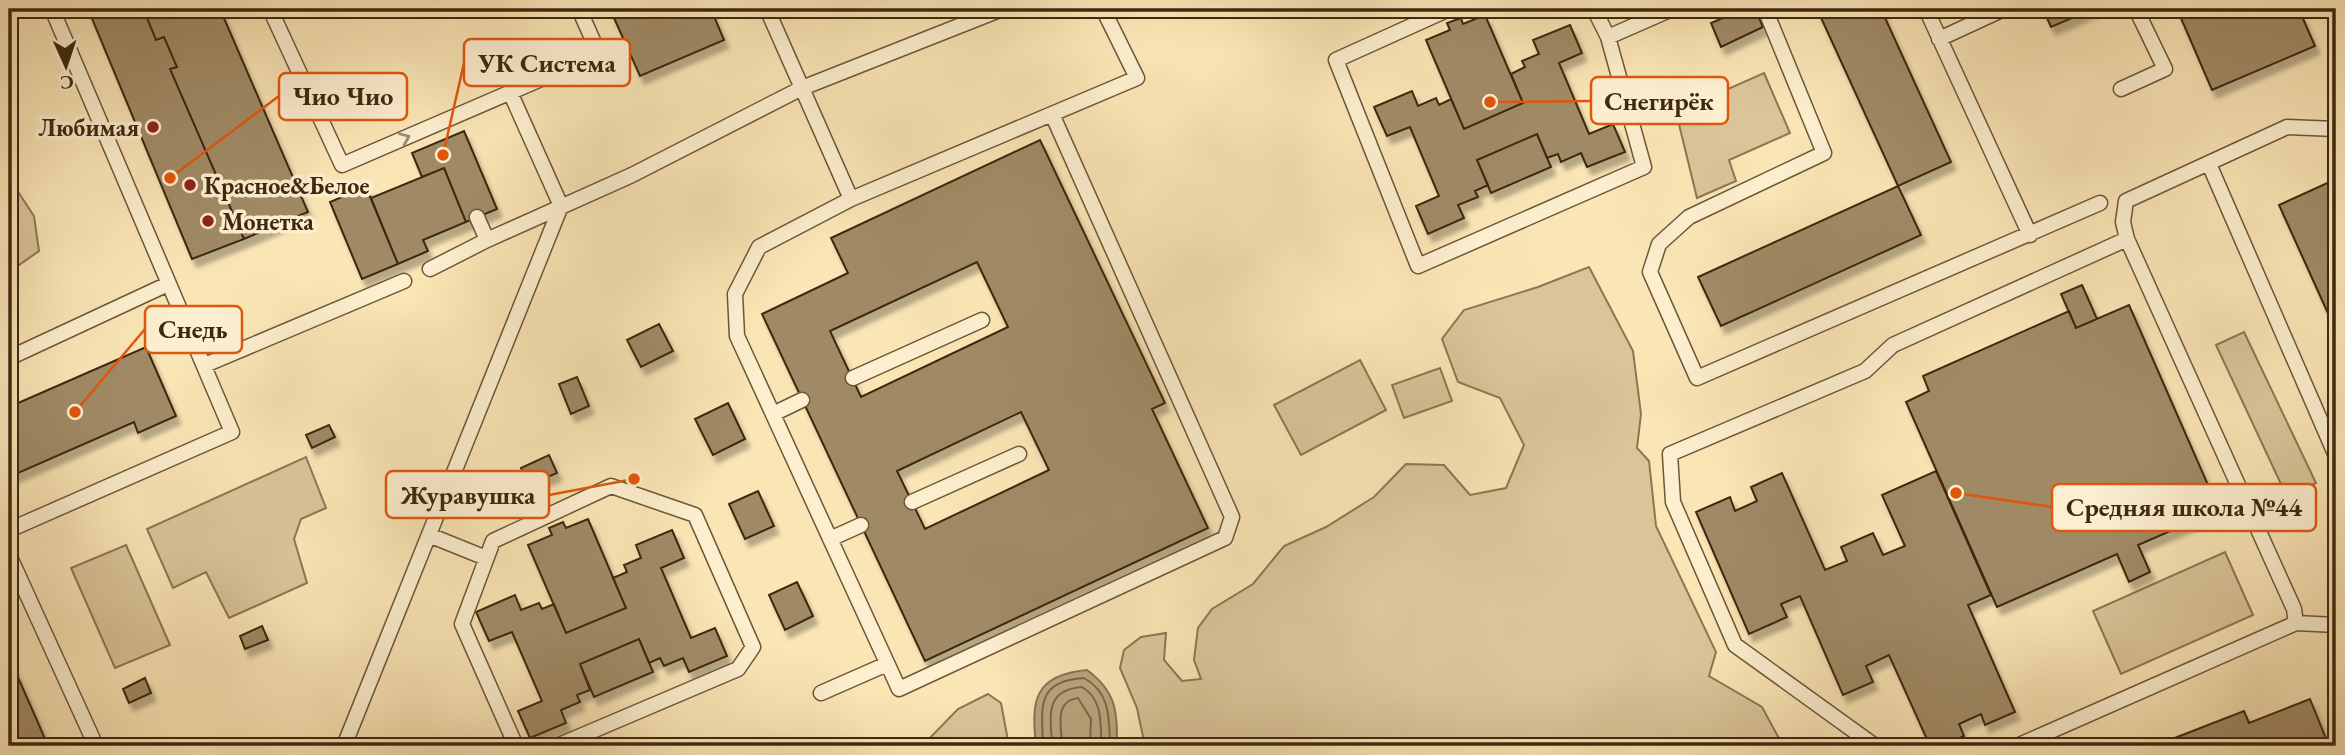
<svg xmlns="http://www.w3.org/2000/svg" width="2345" height="755" viewBox="0 0 2345 755" font-family="'EB Garamond',serif">
	<style>
		.green { fill: #dac599; stroke: #8c7654; stroke-width: 2 }
		.water { fill: #baa57d; stroke: #887351; stroke-width: 2 }
		.lines { fill: none; stroke-linecap: round; stroke-linejoin: round }
		.shore { stroke: #7c6646; stroke-width: 2 }
		.building { fill: #a08a65; stroke: #3e280f; stroke-width: 2; fill-rule: evenodd; filter: url(#shadow) }
		.lane-casing { stroke: #6d5738; stroke-width: 17 }
		.lane { stroke: #fceecf; stroke-width: 14 }
		.oneway { stroke: #9d8b6f }
		.poi-dot { fill: #8f2418; stroke: #fceecf; stroke-width: 2.5 }
		.labels { text-anchor: middle; dominant-baseline: central; stroke-width: 7; stroke-linejoin: round; paint-order: stroke }
		.poi-label { font-size: 24px; font-weight: bold; fill: #3e280f; stroke: #fceecf; text-anchor: start }
		.leader { fill: none; stroke: #e0570c; stroke-width: 2.5 }
		.callout-dot { fill: #e0570c; stroke: #fceecf; stroke-width: 2.5 }
		.callout { fill: #fceecf; stroke: #e0570c; stroke-width: 2.5 }
		.callout-label { font-size: 26px; text-anchor: middle; font-weight: bold; fill: #3e280f }
	</style>
	<defs>
		<filter id="shadow"><feDropShadow dx="4.5" dy="8" stdDeviation="2" flood-color="#0004"/></filter>
	</defs>
	<rect width="100%" height="100%" fill="#fae5b5"/>
	<filter id="stains"><feTurbulence type="fractalNoise" baseFrequency=".00286" numOctaves="4"/><feColorMatrix values="0 0 0 0 .2 0 0 0 0 .09 0 0 0 0 .02 0 0 0 .5 -.17"/></filter>
	<radialGradient id="worn" r=".72"><stop offset=".6" stop-color="#630" stop-opacity="0"/><stop offset="1" stop-color="#630" stop-opacity=".3"/></radialGradient>
	<!-- green -->
	<path class="green" d="M 1764,73 L 1790,133 L 1729,160 L 1736,181 L 1697,198 L 1676,112 Z
		M 9,178 L 34,216 L 39,251 L 9,272 Z
		M 1589,267 L 1633,351 L 1641,414 L 1637,448 L 1649,461 L 1656,526 L 1716,652 L 1709,676 L 1762,707 L 1783,746 L 1145,746 L 1137,708 L 1120,668 L 1124,650 L 1141,637 L 1166,633 L 1164,660 L 1182,681 L 1201,679 L 1194,660 L 1198,628 L 1212,609 L 1253,584 L 1284,546 L 1326,527 L 1374,497 L 1406,464 L 1444,465 L 1470,495 L 1506,488 L 1524,445 L 1500,398 L 1458,382 L 1442,339 L 1464,310 L 1538,287 Z
		M 2244,332 L 2316,483 L 2287,497 L 2216,345 Z
		M 1360,360 L 1386,410 L 1301,455 L 1274,405 Z
		M 1440,368 L 1452,401 L 1404,418 L 1392,385 Z
		M 306,457 L 326,508 L 301,519 L 294,539 L 307,583 L 229,618 L 206,572 L 173,588 L 147,529 Z
		M 126,545 L 170,645 L 115,668 L 71,568 Z
		M 2225,552 L 2253,615 L 2121,674 L 2093,611 Z
		M 988,694 L 1001,703 L 1009,746 L 922,746 L 958,709 Z"/>
	<!-- water -->
	<path class="water" d="M 1087,670 C 1117,692 1117,712 1117,746 L 1036,746 C 1031,700 1034,675 1087,670 Z"/>
	<g class="lines">
		<!-- shore -->
		<path class="shore" d="M 1043,746 C 1042,708 1035,681 1084,678 C 1111,693 1109,719 1110,746
			M 1052,746 C 1051,718 1043,690 1082,687 C 1103,699 1101,725 1101,746
			M 1062,746 C 1062,728 1053,701 1078,698 L 1091,719 L 1090,746"/>
	</g>
	<!-- building -->
	<path class="building" d="M 88,9 L 153,9 L 145,13 L 156,40 L 164,37 L 177,67 L 170,69 L 244,239 L 192,259 Z
		M 220,9 L 308,212 L 244,239 L 170,69 L 177,67 L 164,37 L 156,40 L 145,13 L 153,9 Z
		M 610,9 L 711,9 L 724,40 L 640,76 Z
		M 1744,9 L 1755,9 L 1763,27 L 1721,47 L 1711,23 Z
		M 1817,9 L 1881,9 L 1951,162 L 1898,186 Z
		M 2043,9 L 2093,9 L 2051,27 Z
		M 2177,9 L 2297,9 L 2297,15 L 2301,14 L 2315,46 L 2212,90 Z
		M 1485,15 L 1523,103 L 1464,129 L 1426,40 L 1450,30 L 1447,23 L 1461,18 L 1463,24 Z
		M 1570,25 L 1582,53 L 1559,63 L 1589,134 L 1613,124 L 1625,152 L 1587,167 L 1581,153 L 1561,162 L 1558,154 L 1547,158 L 1537,134 L 1477,160 L 1488,185 L 1475,191 L 1478,197 L 1458,205 L 1464,218 L 1428,234 L 1416,206 L 1439,196 L 1410,127 L 1387,136 L 1374,107 L 1412,91 L 1418,106 L 1436,98 L 1439,105 L 1451,99 L 1464,129 L 1523,103 L 1511,74 L 1525,67 L 1522,61 L 1539,54 L 1533,40 Z
		M 464,131 L 497,209 L 466,222 L 444,168 L 422,177 L 412,153 Z
		M 1537,134 L 1551,167 L 1491,193 L 1477,160 Z
		M 1040,140 L 1165,403 L 1152,409 L 1208,528 L 925,661 L 762,314 L 848,273 L 831,238 ZM 977,262 L 1008,327 L 861,397 L 830,331 ZM 1021,412 L 1049,470 L 925,529 L 897,471 Z
		M 444,168 L 466,222 L 423,240 L 428,251 L 398,264 L 371,198 Z
		M 2336,179 L 2336,331 L 2279,205 Z
		M 1898,186 L 1921,235 L 1721,326 L 1698,277 Z
		M 366,187 L 398,264 L 362,279 L 330,202 Z
		M 2082,285 L 2097,319 L 2076,328 L 2061,294 Z
		M 2129,305 L 2219,510 L 2138,545 L 2150,572 L 2129,582 L 2117,554 L 1997,607 L 1906,402 L 1929,391 L 1923,376 L 2069,311 L 2076,328 Z
		M 659,324 L 673,351 L 641,367 L 627,340 Z
		M 146,347 L 176,416 L 138,433 L 134,422 L 9,477 L 9,407 Z
		M 577,377 L 589,406 L 571,414 L 559,384 Z
		M 728,403 L 745,439 L 713,455 L 695,419 Z
		M 329,425 L 335,437 L 312,448 L 306,435 Z
		M 549,455 L 557,473 L 529,485 L 521,468 Z
		M 1936,471 L 1991,595 L 1968,605 L 2015,712 L 1985,725 L 1981,714 L 1959,724 L 1964,736 L 1942,746 L 1930,746 L 1889,655 L 1866,666 L 1873,682 L 1843,695 L 1800,596 L 1781,604 L 1787,617 L 1749,634 L 1696,512 L 1730,497 L 1735,511 L 1757,501 L 1751,487 L 1782,473 L 1825,570 L 1847,561 L 1841,547 L 1873,533 L 1883,555 L 1905,546 L 1882,495 Z
		M 758,491 L 774,526 L 745,539 L 729,504 Z
		M 588,519 L 626,608 L 566,633 L 528,545 L 552,535 L 549,528 L 563,522 L 566,528 Z
		M 672,530 L 684,558 L 661,568 L 691,638 L 715,628 L 727,656 L 689,672 L 683,658 L 664,666 L 660,658 L 649,663 L 639,639 L 580,664 L 590,690 L 577,695 L 580,702 L 561,710 L 566,723 L 530,738 L 518,711 L 542,701 L 512,632 L 489,641 L 476,612 L 515,595 L 521,610 L 539,603 L 542,609 L 554,604 L 566,633 L 626,608 L 613,578 L 627,572 L 624,565 L 641,558 L 636,545 Z
		M 797,582 L 813,616 L 785,630 L 769,595 Z
		M 262,626 L 268,640 L 245,649 L 240,636 Z
		M 639,639 L 653,672 L 594,697 L 580,664 Z
		M 9,657 L 36,718 L 48,746 L 9,746 Z
		M 145,678 L 151,693 L 129,703 L 123,689 Z
		M 2310,699 L 2329,746 L 2154,746 L 2244,711 L 2249,723 Z"/>
	<g class="lines">
		<defs>
			<path id="lane" d="M 270,9 L 342,165 L 599,54 L 579,9
				M 767,9 L 851,199
				M 1449,9 L 1336,60 L 1418,266 L 1644,167 L 1608,37 L 1594,9
				M 1765,9 L 1824,153 L 1689,217 L 1659,244 L 1650,272 L 1697,378 L 2100,203
				M 1926,9 L 2030,235
				M 1608,37 L 1672,9
				M 1939,39 L 2004,9
				M 2121,89 L 2165,69 L 2136,9
				M 1052,114 L 1232,517 L 1225,538 L 899,689 L 737,336 L 735,294 L 759,247 L 851,199 L 1137,78 L 1103,9
				M 2209,164 L 2336,456
				M 477,217 L 487,240
				M 2127,239 L 2123,222 L 2126,201 L 2287,127 L 2336,129
				M 430,269 L 487,240 L 632,175 L 802,88 L 1002,9
				M 9,358 L 168,284
				M 205,365 L 404,281
				M 853,378 L 982,320
				M 773,414 L 802,400
				M 912,502 L 1019,454
				M 9,530 L 232,432 L 52,9
				M 429,535 L 486,558
				M 830,539 L 861,525
				M 9,555 L 96,746
				M 821,693 L 887,664
				M 344,746 L 561,206 L 510,92
				M 516,746 L 462,624 L 493,541 L 611,486 L 695,515 L 753,647 L 738,669 L 557,746
				M 1875,746 L 1735,645 L 1673,502 L 1670,454 L 1865,371 L 1893,345 L 2127,239 L 2294,609 L 2296,623
				M 2017,746 L 2296,623 L 2336,625"/>
		</defs>
		<!-- lane casing -->
		<use href="#lane" class="lane-casing"/>
		<!-- lane -->
		<use href="#lane" class="lane"/>
	</g>
	<!-- one-way arrows -->
	<defs><path id="oneway-chevron" d="M-2-3.5L2.5 0L-2 3.5" fill="none" stroke-width="1.6" stroke-linecap="round" stroke-linejoin="round" transform="scale(1.75)"/></defs>
	<use class="oneway" href="#oneway-chevron" transform="translate(405 138) rotate(-23)"/>
	<!-- markers -->
	<g class="poi-dot">
		<circle cx="153" cy="127" r="7"/>
		<circle cx="190" cy="185" r="7"/>
		<circle cx="208" cy="221" r="7"/>
	</g>
	<g class="labels">
		<!-- poi labels -->
		<g class="poi-label">
			<text x="139" y="127" text-anchor="end">Любимая</text>
			<text x="204" y="185">Красное&amp;Белое</text>
			<text x="222" y="221">Монетка</text>
		</g>
	</g>
	<!-- callouts -->
	<path class="leader" d="M443 155L464 63M170 178L279 96M1490 102L1591 101M75 412L145 329M634 479L549 495M1956 493L2052 507"/>
	<g class="callout-dot">
		<circle cx="443" cy="155" r="7"/>
		<circle cx="170" cy="178" r="7"/>
		<circle cx="1490" cy="102" r="7"/>
		<circle cx="75" cy="412" r="7"/>
		<circle cx="634" cy="479" r="7"/>
		<circle cx="1956" cy="493" r="7"/>
	</g>
	<g class="callout">
		<rect x="464" y="39" width="166" height="47" rx="7"/>
		<rect x="279" y="73" width="128" height="47" rx="7"/>
		<rect x="1591" y="77" width="137" height="47" rx="7"/>
		<rect x="145" y="306" width="97" height="47" rx="7"/>
		<rect x="386" y="471" width="163" height="47" rx="7"/>
		<rect x="2052" y="484" width="264" height="47" rx="7"/>
	</g>
	<g class="callout-label">
		<text x="547" y="72">УК Система</text>
		<text x="343" y="105">Чио Чио</text>
		<text x="1659" y="110">Снегирёк</text>
		<text x="193" y="338">Снедь</text>
		<text x="468" y="504">Журавушка</text>
		<text x="2184" y="516">Средняя школа №44</text>
	</g>
	<!-- margin -->
	<rect width="2345" height="755" fill="none" stroke="#fae5b5" stroke-width="35"/>
	<rect x="10" y="10" width="2324" height="734" fill="none" stroke="#3e280f" stroke-width="3.5"/>
	<rect x="18" y="18" width="2310" height="720" fill="none" stroke="#3e280f" stroke-width="2"/>
	<!-- north arrow -->
	<g transform="translate(66 66) rotate(177)" stroke="#fceecf" stroke-width="5" paint-order="stroke">
	<path d="M0-5L12 26L0 18L-12 26Z" fill="#3e280f"/>
	<text y="-10" font-size="19" font-weight="bold" text-anchor="middle" fill="#3e280f">С</text>
	</g>
	<rect width="100%" height="100%" filter="url(#stains)"/>
	<rect width="100%" height="100%" fill="url(#worn)"/>
</svg>
